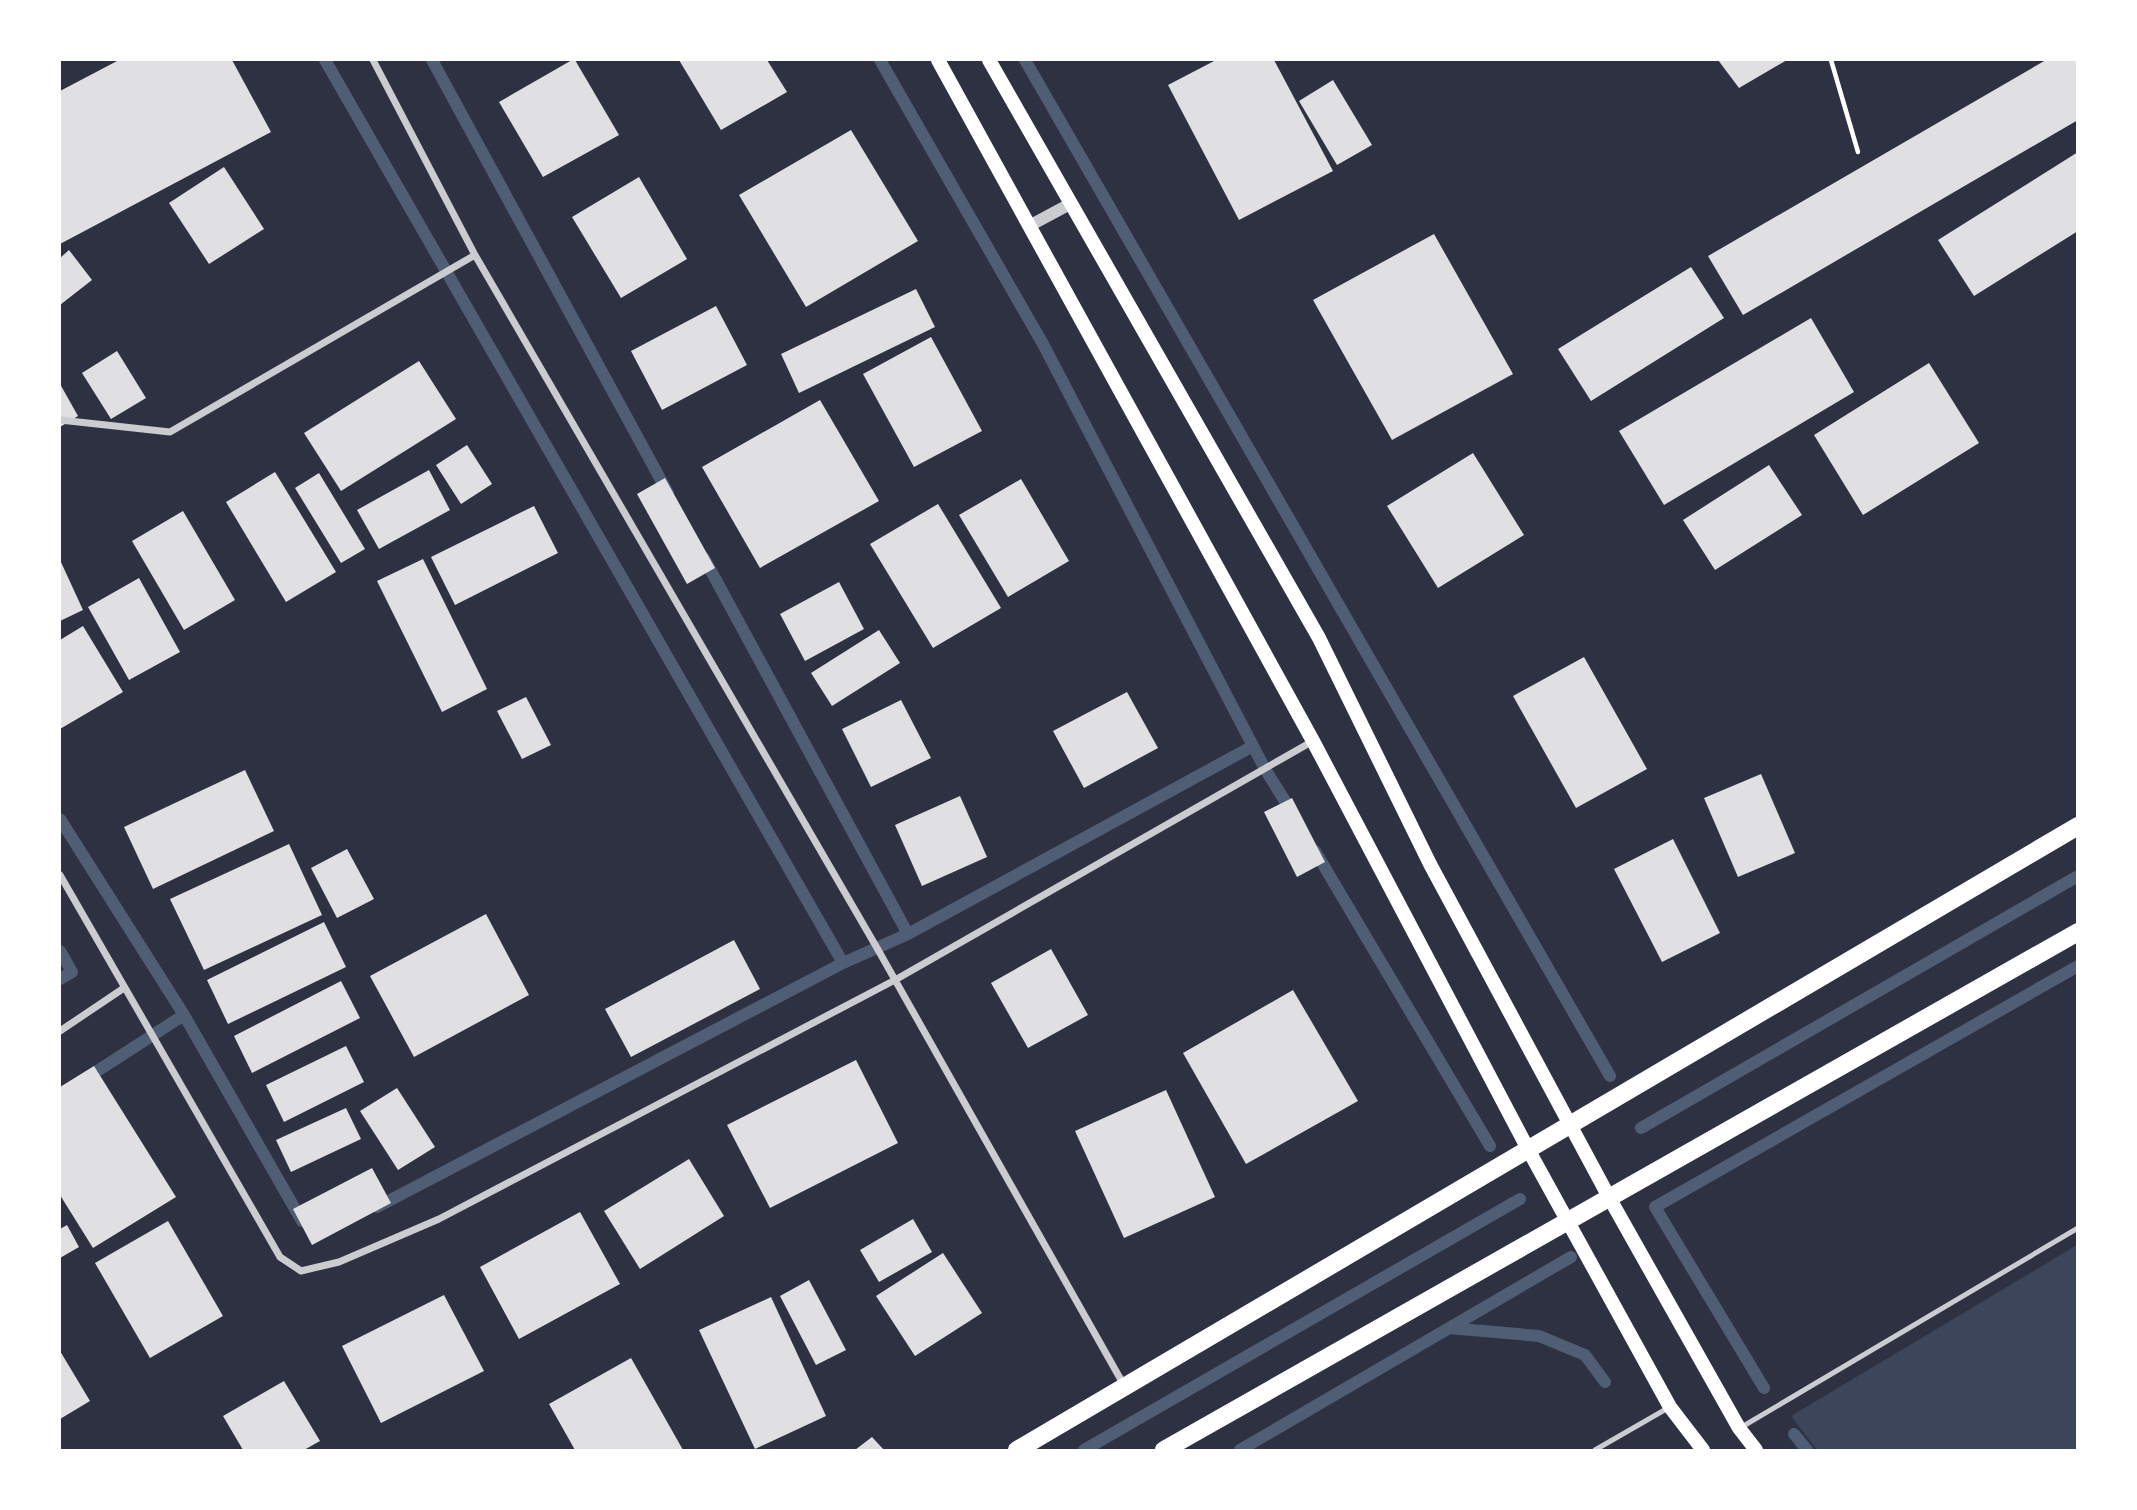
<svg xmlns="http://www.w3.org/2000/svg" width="2137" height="1510" viewBox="0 0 2137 1510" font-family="'Golos Text',sans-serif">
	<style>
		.green { fill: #3c4559 }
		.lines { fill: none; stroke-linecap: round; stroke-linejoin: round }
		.stream { stroke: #4f5d75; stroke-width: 12 }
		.building { fill: #e0e0e3 }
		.path { stroke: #fff; stroke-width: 4.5 }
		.service { stroke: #caccd0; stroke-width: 5 }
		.minor { stroke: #caccd0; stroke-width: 7 }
		.tertiary { stroke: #caccd0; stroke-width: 12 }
		.secondary { stroke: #fff; stroke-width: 14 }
		.primary { stroke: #fff; stroke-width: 18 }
	</style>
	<rect width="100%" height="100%" fill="#2d3142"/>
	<!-- green -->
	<path class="green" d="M 2077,1245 L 2077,1450 L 1817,1450 L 1791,1416 Z"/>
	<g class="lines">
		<!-- stream -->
		<path class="stream" d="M 325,60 L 843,963 L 377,1207
			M 432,60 L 668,493
			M 880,60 L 1043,344 L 1265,769 L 1293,814
			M 1025,60 L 1610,1076
			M 704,558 L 908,934 L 1253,746
			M 60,819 L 184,1015
			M 1315,851 L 1490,1146
			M 60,951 L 72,972 L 60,979
			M 843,963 L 908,934
			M 60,1095 L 184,1015 L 302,1221
			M 1641,1128 L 2078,876
			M 1449,1328 L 1539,1336 L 1585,1355 L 1605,1382
			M 1764,1388 L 1655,1207 L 2078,966
			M 1794,1434 L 1807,1450
			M 1084,1450 L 1520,1199
			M 1240,1450 L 1571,1257"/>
	</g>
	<!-- building -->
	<path class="building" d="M 119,60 L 232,60 L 271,132 L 60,244 L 60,91 Z
		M 572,60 L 575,60 L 619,135 L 543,177 L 499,102 Z
		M 679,60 L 767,60 L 787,92 L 721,130 Z
		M 1216,60 L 1274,60 L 1333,171 L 1239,220 L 1168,85 Z
		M 1718,60 L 1787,60 L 1739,88 Z
		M 2046,60 L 2078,60 L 2078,120 L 1743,315 L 1708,256 Z
		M 1333,80 L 1372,145 L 1337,165 L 1299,101 Z
		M 851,130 L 918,241 L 806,307 L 739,195 Z
		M 2078,152 L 2078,231 L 1974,296 L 1938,240 Z
		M 224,167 L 264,229 L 209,264 L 169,203 Z
		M 639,177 L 687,259 L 621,298 L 572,217 Z
		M 1434,234 L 1513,374 L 1392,440 L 1313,300 Z
		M 69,250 L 92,280 L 60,305 L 60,258 Z
		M 1691,267 L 1724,318 L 1591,401 L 1558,349 Z
		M 916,289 L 935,327 L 799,393 L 781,354 Z
		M 716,306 L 747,365 L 662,410 L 631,351 Z
		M 1811,318 L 1854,392 L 1664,505 L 1619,431 Z
		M 931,337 L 982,431 L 914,467 L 863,374 Z
		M 117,351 L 146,398 L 111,419 L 82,373 Z
		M 419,361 L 456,419 L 341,491 L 304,433 Z
		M 1929,363 L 1979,443 L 1863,515 L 1814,435 Z
		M 60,384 L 78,416 L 60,427 Z
		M 820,400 L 879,501 L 760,568 L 702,467 Z
		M 467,445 L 492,484 L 461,504 L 436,465 Z
		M 1473,453 L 1524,535 L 1438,588 L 1387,506 Z
		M 1769,465 L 1802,515 L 1715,570 L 1683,520 Z
		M 429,470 L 450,510 L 379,549 L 357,510 Z
		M 275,472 L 336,572 L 286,602 L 226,502 Z
		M 319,473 L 365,549 L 341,563 L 295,488 Z
		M 665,478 L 715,568 L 687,584 L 637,494 Z
		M 1021,479 L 1069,561 L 1008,597 L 959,515 Z
		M 938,504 L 1001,608 L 933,648 L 870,544 Z
		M 534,506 L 558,553 L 455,605 L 431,557 Z
		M 183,511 L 235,600 L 184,630 L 132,541 Z
		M 423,559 L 487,689 L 442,712 L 377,581 Z
		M 60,560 L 83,610 L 60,621 Z
		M 139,578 L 180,652 L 129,680 L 88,607 Z
		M 839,582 L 864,629 L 805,661 L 780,614 Z
		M 83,626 L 123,692 L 60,729 L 60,640 Z
		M 879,630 L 900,663 L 832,706 L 811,673 Z
		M 1584,657 L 1647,769 L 1576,808 L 1513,696 Z
		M 1127,692 L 1158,748 L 1084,788 L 1053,731 Z
		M 526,697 L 551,745 L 522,759 L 497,711 Z
		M 901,700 L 931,758 L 871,787 L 842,729 Z
		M 245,770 L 274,831 L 153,889 L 124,827 Z
		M 1761,774 L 1795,853 L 1738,877 L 1704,798 Z
		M 960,796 L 987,857 L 922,886 L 895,825 Z
		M 1292,798 L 1325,862 L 1297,877 L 1264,812 Z
		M 1673,839 L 1720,933 L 1662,962 L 1614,869 Z
		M 289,844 L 322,915 L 204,970 L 170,899 Z
		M 347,849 L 374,899 L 337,918 L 311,868 Z
		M 486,914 L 529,995 L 414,1057 L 370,976 Z
		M 324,922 L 346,967 L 228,1024 L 207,980 Z
		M 734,940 L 760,989 L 631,1057 L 605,1009 Z
		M 1051,949 L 1088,1015 L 1028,1048 L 991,983 Z
		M 341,981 L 360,1018 L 252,1073 L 234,1036 Z
		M 1293,990 L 1358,1101 L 1246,1164 L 1183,1053 Z
		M 346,1046 L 364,1082 L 284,1122 L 266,1085 Z
		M 856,1060 L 898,1143 L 770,1208 L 727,1125 Z
		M 94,1066 L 176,1197 L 93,1248 L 60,1195 L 60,1087 Z
		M 397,1088 L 435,1147 L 398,1170 L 360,1111 Z
		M 1166,1090 L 1215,1197 L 1124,1238 L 1075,1131 Z
		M 346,1108 L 361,1139 L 291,1172 L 276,1140 Z
		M 689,1159 L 724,1216 L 640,1269 L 604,1211 Z
		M 372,1168 L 391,1203 L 312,1245 L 293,1209 Z
		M 580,1212 L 620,1284 L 519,1339 L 480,1267 Z
		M 913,1219 L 932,1252 L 879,1282 L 860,1250 Z
		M 168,1221 L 223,1316 L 150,1358 L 95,1263 Z
		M 67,1225 L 79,1247 L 60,1258 L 60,1229 Z
		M 943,1253 L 982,1313 L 915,1356 L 876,1296 Z
		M 809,1280 L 846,1350 L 816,1365 L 780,1296 Z
		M 444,1295 L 484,1371 L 381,1423 L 342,1346 Z
		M 771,1297 L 826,1416 L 755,1449 L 699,1330 Z
		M 60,1351 L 90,1401 L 60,1419 Z
		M 631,1358 L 683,1450 L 575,1450 L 549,1404 Z
		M 284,1381 L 320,1441 L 304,1450 L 243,1450 L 223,1416 Z
		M 872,1437 L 884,1450 L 855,1450 Z"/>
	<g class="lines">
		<!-- path -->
		<path class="path" d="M 1831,60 L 1858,152"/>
		<!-- service -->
		<path class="service" d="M 1740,1428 L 2078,1228
			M 1595,1450 L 1668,1408"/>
		<!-- minor -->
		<path class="minor" d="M 373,60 L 475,255 L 877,948 L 1125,1387
			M 60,420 L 170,432 L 475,255
			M 60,875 L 280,1257 L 301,1271 L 339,1262 L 439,1219 L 895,980 L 1313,741
			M 60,1031 L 124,988"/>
		<!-- tertiary -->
		<path class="tertiary" d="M 1029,226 L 1070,204"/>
		<!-- secondary -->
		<path class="secondary" d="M 938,60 L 1313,741 L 1529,1151 L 1670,1407 L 1703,1450
			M 989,60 L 1319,638 L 1430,864 L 1610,1199 L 1739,1428 L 1756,1450"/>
		<!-- primary -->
		<path class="primary" d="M 1017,1450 L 2078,826
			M 1164,1450 L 2078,932"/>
	</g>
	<!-- border -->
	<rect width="2137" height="1510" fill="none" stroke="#ffffff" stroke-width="122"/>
</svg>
